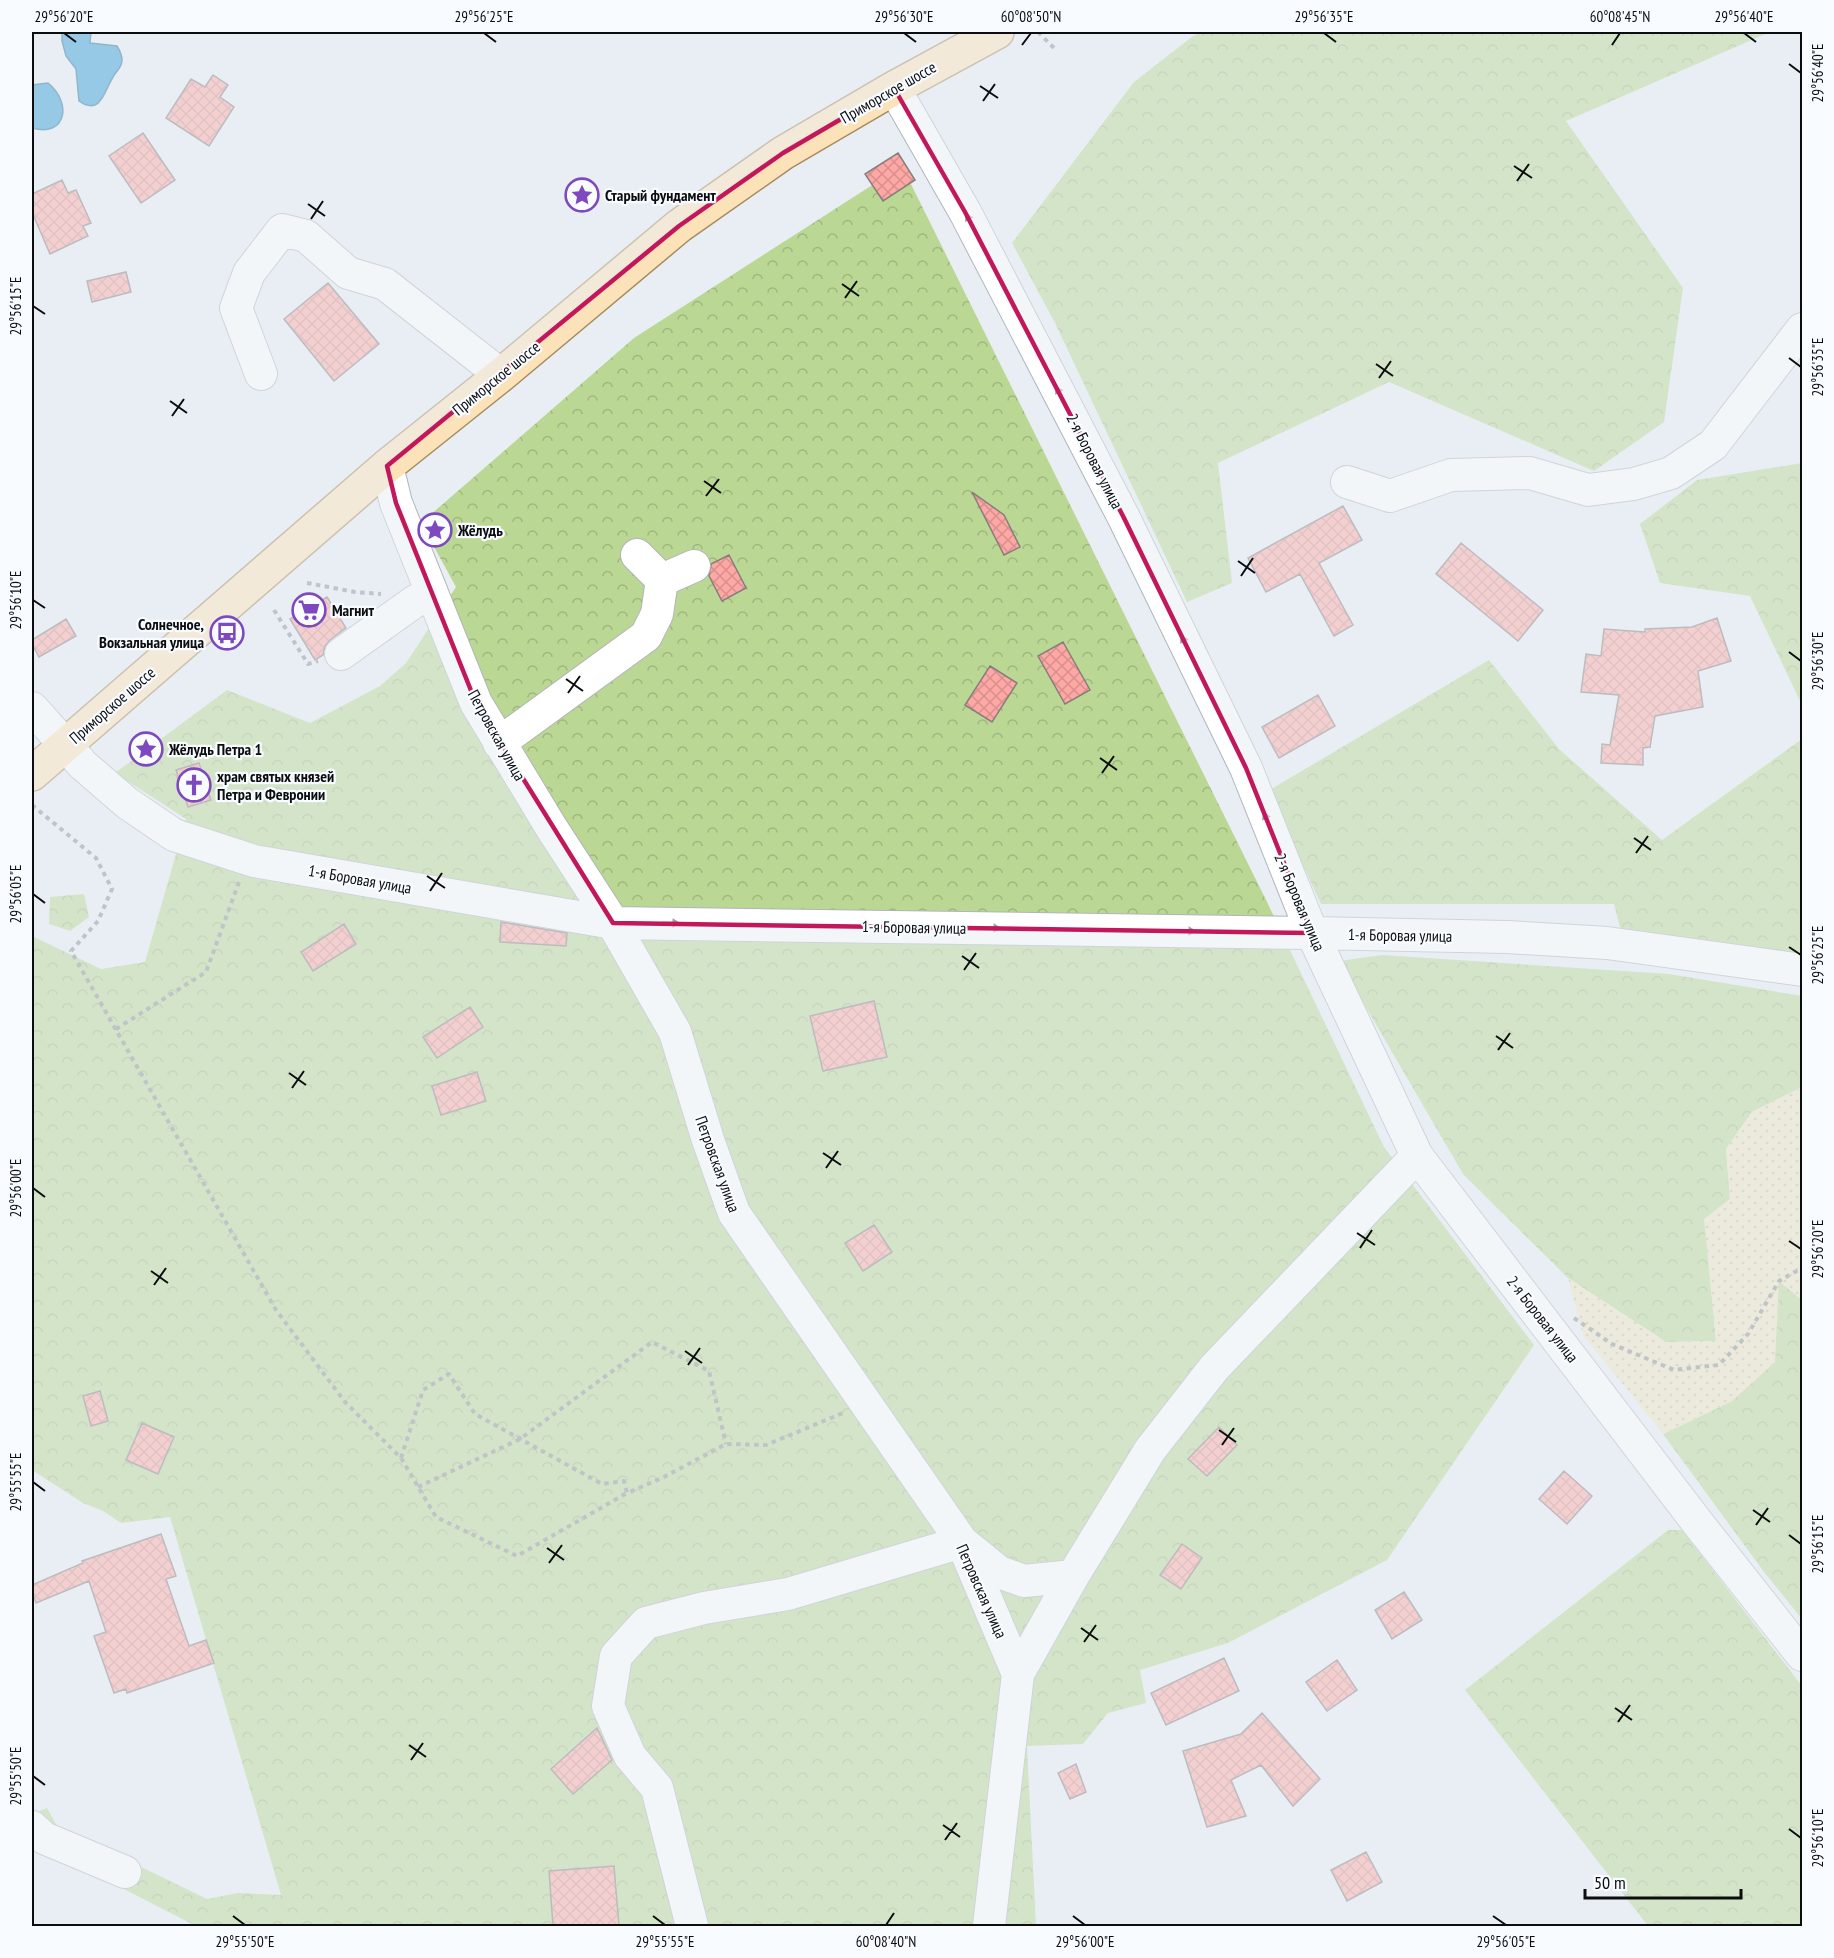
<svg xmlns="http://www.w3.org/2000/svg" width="1834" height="1958" viewBox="0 0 1834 1958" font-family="'PT Sans Narrow',sans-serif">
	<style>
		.forest { fill: url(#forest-crowns) }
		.sand { fill: url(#sand-dots) }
		.water { fill: #309cd6; stroke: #25719a; stroke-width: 1.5 }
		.building { fill: url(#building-cross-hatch); stroke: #867e7d; stroke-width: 1.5 }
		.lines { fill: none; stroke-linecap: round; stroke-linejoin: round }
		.minor-casing { stroke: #b0b5bb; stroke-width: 34 }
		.major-casing { stroke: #a68b5e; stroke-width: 36 }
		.path { stroke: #8c9094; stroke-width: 4; stroke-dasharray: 4.5 4.5; stroke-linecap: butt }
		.minor { stroke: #fff; stroke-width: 32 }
		.major { stroke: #fce2b8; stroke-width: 33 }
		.oneway { fill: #9d9e9f }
		.marked { fill: none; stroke: #c2185b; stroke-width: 4.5; stroke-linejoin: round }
		.ticks { fill: none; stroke: #0b0d0f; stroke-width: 2 }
		.labels { text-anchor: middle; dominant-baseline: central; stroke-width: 4.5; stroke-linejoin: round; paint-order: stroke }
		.street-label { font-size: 16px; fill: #0b0d0f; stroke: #f8fbff }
		.poi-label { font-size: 16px; font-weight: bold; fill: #0b0d0f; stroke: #f8fbff; text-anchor: start }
		.neatline { fill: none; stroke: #0b0d0f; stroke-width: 2 }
		.ticks-label { font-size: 15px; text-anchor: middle; fill: #0b0d0f }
	</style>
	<defs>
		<pattern id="forest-crowns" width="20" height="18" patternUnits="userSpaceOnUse" patternTransform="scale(1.5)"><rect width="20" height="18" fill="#bad793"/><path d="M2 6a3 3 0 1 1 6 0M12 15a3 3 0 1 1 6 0" fill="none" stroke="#9fb77e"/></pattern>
		<pattern id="sand-dots" width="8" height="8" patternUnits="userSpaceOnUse" patternTransform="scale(1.5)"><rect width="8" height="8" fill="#ede4be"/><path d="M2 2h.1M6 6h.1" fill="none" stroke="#cac2a2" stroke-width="1.8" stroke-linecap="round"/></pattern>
		<pattern id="building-cross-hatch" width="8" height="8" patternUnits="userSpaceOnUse" patternTransform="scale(1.5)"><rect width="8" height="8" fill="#fea8a5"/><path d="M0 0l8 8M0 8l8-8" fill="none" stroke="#d88f8d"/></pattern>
	</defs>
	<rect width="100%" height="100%" fill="#e9eef4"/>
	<!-- forest -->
	<path class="forest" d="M 1201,32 L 1770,32 L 1566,121 L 1683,288 L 1664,422 L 1594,471 L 1389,382 L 1218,463 L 1232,583 L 1187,602 L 1055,323 L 1012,243 L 1134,82 L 1193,36 Z
		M 902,166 L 1268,904 L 1384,1147 L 1534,1345 L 1387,1560 L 1228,1643 L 1140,1670 L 1146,1703 L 1108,1713 L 1083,1744 L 1027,1746 L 1036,1926 L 196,1926 L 32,1842 L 32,1814 L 47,1808 L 57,1826 L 207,1899 L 238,1893 L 281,1895 L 170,1517 L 121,1523 L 103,1511 L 83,1503 L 32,1470 L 32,936 L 101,969 L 145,962 L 186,819 L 115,773 L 227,690 L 310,723 L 380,686 L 406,663 L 456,587 L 421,523 L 634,338 Z
		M 1802,463 L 1802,705 L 1750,596 L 1660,583 L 1640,524 L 1697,480 Z
		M 1489,660 L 1559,749 L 1662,840 L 1802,739 L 1802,959 L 1621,931 L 1614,904 L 1321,904 L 1268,791 Z
		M 84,894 L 89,917 L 70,931 L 49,924 L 50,897 Z
		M 1382,955 L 1669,974 L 1802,996 L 1802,1087 L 1752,1112 L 1726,1149 L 1730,1199 L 1705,1219 L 1716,1341 L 1666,1342 L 1568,1278 L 1463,1174 L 1339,961 Z
		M 1779,1281 L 1802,1300 L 1802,1619 L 1764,1572 L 1663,1434 L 1732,1401 Z
		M 1668,1530 L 1682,1530 L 1802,1686 L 1802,1926 L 1648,1926 L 1465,1690 Z"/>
	<!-- sand -->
	<path class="sand" d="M 1802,1087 L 1801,1159 L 1802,1160 L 1802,1300 L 1779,1281 L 1775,1362 L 1732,1401 L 1663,1434 L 1583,1335 L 1568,1278 L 1666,1342 L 1716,1341 L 1704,1219 L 1730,1199 L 1726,1149 L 1752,1112 Z"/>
	<!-- water -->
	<path class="water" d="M 62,32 L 91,32 L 90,43 L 117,46 C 120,51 122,55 122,60 C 122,68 116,71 113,77 C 105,89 101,117 79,101 L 76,69 L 66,56 L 62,41 Z
		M 48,83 C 72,102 67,138 32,128 L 32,85 Z"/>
	<!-- building -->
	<path class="building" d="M 213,75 L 228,85 L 220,97 L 234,107 L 209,146 L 166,118 L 191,79 L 205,87 Z
		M 143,133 L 175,180 L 141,203 L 109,156 Z
		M 898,153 L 915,180 L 883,201 L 865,174 Z
		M 62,180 L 68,193 L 76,190 L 91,223 L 83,226 L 88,236 L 50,254 L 32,212 L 32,194 Z
		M 126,272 L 131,292 L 92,302 L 87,281 Z
		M 328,283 L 379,344 L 334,381 L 284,319 Z
		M 972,492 L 1004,515 L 1020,547 L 1004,555 Z
		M 1343,506 L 1362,540 L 1319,563 L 1353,625 L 1334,636 L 1300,574 L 1266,592 L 1248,558 Z
		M 1461,543 L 1543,610 L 1518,641 L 1436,574 Z
		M 729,555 L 746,588 L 722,601 L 709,576 L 711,564 Z
		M 327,597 L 346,628 L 330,640 L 325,646 L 323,655 L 315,660 L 290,619 Z
		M 1717,618 L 1731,661 L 1698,671 L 1703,707 L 1655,716 L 1650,747 L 1643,748 L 1643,765 L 1601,763 L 1602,744 L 1610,745 L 1619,695 L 1581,692 L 1586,654 L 1601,656 L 1604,629 L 1645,632 L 1645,629 L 1692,627 Z
		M 66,619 L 76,636 L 39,657 L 32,644 L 32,640 Z
		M 1063,642 L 1090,690 L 1065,704 L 1038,656 Z
		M 990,666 L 1017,683 L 992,722 L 965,705 Z
		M 1318,695 L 1335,726 L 1279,758 L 1262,727 Z
		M 199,763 L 211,800 L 188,807 L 176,770 Z
		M 501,922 L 567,933 L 566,946 L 500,942 Z
		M 344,924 L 356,944 L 313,971 L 301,952 Z
		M 874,1001 L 887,1057 L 823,1071 L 810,1016 Z
		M 470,1007 L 483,1027 L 437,1058 L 423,1037 Z
		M 477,1072 L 486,1101 L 441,1115 L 432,1086 Z
		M 874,1225 L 892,1252 L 863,1271 L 845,1243 Z
		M 100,1391 L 108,1421 L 91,1426 L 83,1396 Z
		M 142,1423 L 174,1437 L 158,1474 L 126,1460 Z
		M 1219,1427 L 1237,1445 L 1207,1476 L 1188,1459 Z
		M 1564,1471 L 1592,1496 L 1567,1524 L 1539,1499 Z
		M 161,1534 L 176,1576 L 166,1579 L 189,1646 L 206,1640 L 214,1663 L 127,1693 L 126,1689 L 114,1693 L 94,1636 L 106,1632 L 89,1581 L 36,1603 L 32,1592 L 32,1585 L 83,1563 L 82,1561 Z
		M 1182,1544 L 1202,1558 L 1181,1589 L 1160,1575 Z
		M 1404,1592 L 1422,1620 L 1392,1639 L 1375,1610 Z
		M 1224,1658 L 1239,1691 L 1166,1725 L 1151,1693 Z
		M 1337,1660 L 1357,1690 L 1327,1711 L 1306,1682 Z
		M 1262,1713 L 1320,1779 L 1293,1806 L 1261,1765 L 1231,1780 L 1246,1816 L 1207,1827 L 1183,1751 L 1241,1734 Z
		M 597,1728 L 612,1760 L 573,1794 L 551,1769 Z
		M 1076,1764 L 1086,1792 L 1070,1799 L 1058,1773 Z
		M 1366,1852 L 1382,1882 L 1347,1901 L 1331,1870 Z
		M 614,1866 L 619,1926 L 553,1926 L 549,1871 Z"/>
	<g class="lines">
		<defs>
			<path id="minor" d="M 894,88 L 965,212 L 1124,518 L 1246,768 L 1312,933 L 1417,1156 L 1697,1522 L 1802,1655
				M 261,374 L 236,308 L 249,273 L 282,230 L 306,236 L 348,273 L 385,284 L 501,375
				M 387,466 L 396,503 L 476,703 L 551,827 L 608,915 L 675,1032 L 708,1140 L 734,1213 L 962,1542 L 1018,1674 L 989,1926
				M 1347,482 L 1390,496 L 1451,475 L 1530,473 L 1588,490 L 1634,484 L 1671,473 L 1713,445 L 1802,329
				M 662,580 L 694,566
				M 341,654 L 414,602 L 431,593
				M 32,708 L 83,765 L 127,803 L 174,835 L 254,861 L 613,923 L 1312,933 L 1507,937 L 1607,943 L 1802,970
				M 499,743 L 646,636 L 657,614 L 662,580 L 637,555
				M 1018,1674 L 1073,1576 L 1150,1450 L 1214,1368 L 1417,1156
				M 32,1827 L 44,1838 L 125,1872
				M 692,1926 L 657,1788 L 630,1756 L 608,1706 L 616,1656 L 646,1623 L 704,1608 L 788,1594 L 962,1542 L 999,1572 L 1024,1581 L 1073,1576"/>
			<path id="major" d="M 32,774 L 387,466 L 501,375 L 679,226 L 783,153 L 894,88 L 997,32"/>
		</defs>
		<!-- minor casing -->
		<use href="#minor" class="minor-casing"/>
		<!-- major casing -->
		<use href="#major" class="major-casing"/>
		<!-- path -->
		<path class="path" d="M 1038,32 L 1057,51
			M 307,583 L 355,592 L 381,594
			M 274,610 L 308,664 L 318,661
			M 32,805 L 96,858 L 112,889 L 98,921 L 71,951 L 276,1310 L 345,1402 L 401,1458 L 436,1517 L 517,1556 L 627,1493
			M 116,1029 L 206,972 L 239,882
			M 1574,1318 L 1612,1344 L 1674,1370 L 1719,1365 L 1748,1334 L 1779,1281 L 1802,1268
			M 401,1458 L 423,1390 L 449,1374 L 475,1414 L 602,1484 L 624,1481 L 627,1493 L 662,1478 L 726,1444 L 766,1445 L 843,1413
			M 418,1487 L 520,1439 L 652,1342 L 709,1371 L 726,1444"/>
		<!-- minor -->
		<use href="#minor" class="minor"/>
		<!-- major -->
		<use href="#major" class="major"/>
	</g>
	<!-- one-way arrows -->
	<defs><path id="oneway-solid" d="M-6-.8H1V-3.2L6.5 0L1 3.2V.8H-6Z" transform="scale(1.5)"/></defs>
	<g class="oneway">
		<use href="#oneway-solid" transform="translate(970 221) rotate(-118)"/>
		<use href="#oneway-solid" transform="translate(1060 394) rotate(-117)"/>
		<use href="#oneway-solid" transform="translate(1185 643) rotate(-116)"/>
		<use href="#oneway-solid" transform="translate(1267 820) rotate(-112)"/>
		<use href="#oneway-solid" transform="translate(671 923) rotate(1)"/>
		<use href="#oneway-solid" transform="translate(992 928) rotate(1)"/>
		<use href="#oneway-solid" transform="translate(1187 931) rotate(1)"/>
	</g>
	<!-- marked area -->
	<path d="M0 0H1834V1958H0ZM 894,88 L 965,212 L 1124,518 L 1246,768 L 1312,933 L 613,923 L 476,703 L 396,503 L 387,466 L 679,226 L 783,153 Z" fill="#e9eef4" fill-opacity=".55" fill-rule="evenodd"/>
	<path class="marked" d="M 894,88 L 965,212 L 1124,518 L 1246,768 L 1312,933 L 613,923 L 476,703 L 396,503 L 387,466 L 679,226 L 783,153 Z"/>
	<!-- ticks -->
	<path class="ticks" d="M 64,33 L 76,42M 484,33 L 496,42M 904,33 L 916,42M 1324,33 L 1336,42M 1744,33 L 1756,42M 1022,45 L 1031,33M 1612,45 L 1620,33M 1789,64 L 1801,73M 980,86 L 998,98M 983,101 L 995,84M 1514,166 L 1532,178M 1517,181 L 1529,164M 308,204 L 325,216M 311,219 L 323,201M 842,284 L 859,296M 845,298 L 857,281M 33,306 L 45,314M 1789,358 L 1801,367M 1376,364 L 1393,376M 1379,378 L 1391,361M 170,401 L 187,413M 172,416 L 184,399M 704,481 L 721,493M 706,496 L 719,479M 1238,561 L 1255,573M 1241,576 L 1253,558M 33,600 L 45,608M 1789,652 L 1801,661M 566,679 L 583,691M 568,693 L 580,676M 1100,758 L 1117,770M 1102,773 L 1114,756M 1634,838 L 1651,850M 1636,853 L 1648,836M 427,876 L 445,888M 430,891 L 442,873M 33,894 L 45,903M 1789,947 L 1801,955M 962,956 L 979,968M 964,970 L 976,953M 1496,1036 L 1513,1048M 1498,1050 L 1510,1033M 289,1073 L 306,1085M 292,1088 L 304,1071M 823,1153 L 841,1165M 826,1168 L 838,1151M 33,1188 L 45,1197M 1357,1233 L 1375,1245M 1789,1241 L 1801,1249M 1360,1248 L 1372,1230M 151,1271 L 168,1283M 154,1285 L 166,1268M 685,1351 L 702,1363M 688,1365 L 700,1348M 1219,1430 L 1236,1442M 1222,1445 L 1234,1428M 33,1482 L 45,1491M 1753,1510 L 1770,1522M 1756,1525 L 1768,1508M 1789,1535 L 1801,1544M 547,1548 L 564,1560M 549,1563 L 562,1545M 1081,1628 L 1098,1640M 1084,1642 L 1096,1625M 1615,1708 L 1632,1720M 1618,1722 L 1630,1705M 409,1745 L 426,1757M 411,1760 L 423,1743M 33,1776 L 45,1785M 943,1825 L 960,1837M 1789,1829 L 1801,1838M 945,1840 L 957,1823M 233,1916 L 245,1925M 653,1916 L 665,1925M 1073,1916 L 1085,1925M 1493,1916 L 1506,1925M 886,1925 L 894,1913"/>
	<!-- icons -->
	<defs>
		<symbol id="sight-ring" viewBox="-11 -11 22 22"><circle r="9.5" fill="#f8fbff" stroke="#7e48bf" stroke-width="1.5"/><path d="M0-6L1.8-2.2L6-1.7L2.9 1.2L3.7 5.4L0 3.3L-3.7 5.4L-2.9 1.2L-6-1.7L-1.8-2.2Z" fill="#7e48bf"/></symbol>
		<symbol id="supermarket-ring" viewBox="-11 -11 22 22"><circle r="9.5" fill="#f8fbff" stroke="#7e48bf" stroke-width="1.5"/><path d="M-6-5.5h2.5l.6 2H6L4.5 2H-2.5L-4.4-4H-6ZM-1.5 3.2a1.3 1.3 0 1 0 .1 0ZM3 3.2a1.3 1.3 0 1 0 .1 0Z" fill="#7e48bf"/></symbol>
		<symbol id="bus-ring" viewBox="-11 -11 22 22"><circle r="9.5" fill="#f8fbff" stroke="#7e48bf" stroke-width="1.5"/><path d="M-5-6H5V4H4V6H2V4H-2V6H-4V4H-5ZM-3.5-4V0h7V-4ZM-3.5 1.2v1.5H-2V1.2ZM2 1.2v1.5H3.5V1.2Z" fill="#7e48bf"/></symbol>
		<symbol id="church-ring" viewBox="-11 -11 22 22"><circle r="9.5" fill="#f8fbff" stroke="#7e48bf" stroke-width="1.5"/><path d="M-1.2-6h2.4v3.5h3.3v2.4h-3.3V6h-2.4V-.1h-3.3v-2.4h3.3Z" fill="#7e48bf"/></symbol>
	</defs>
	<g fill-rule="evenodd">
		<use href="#sight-ring" x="563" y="176" width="38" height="38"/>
		<use href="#sight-ring" x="416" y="511" width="38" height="38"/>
		<use href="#supermarket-ring" x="290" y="591" width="38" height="38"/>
		<use href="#bus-ring" x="208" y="614" width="38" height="38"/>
		<use href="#sight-ring" x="127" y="730" width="38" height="38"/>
		<use href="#church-ring" x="175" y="766" width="38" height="38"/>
	</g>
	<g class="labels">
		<!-- street labels -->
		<g class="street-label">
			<text transform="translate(888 92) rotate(-30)">Приморское шоссе</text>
			<text transform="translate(496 378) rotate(-39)">Приморское шоссе</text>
			<text transform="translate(1095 461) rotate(63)">2-я Боровая улица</text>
			<text transform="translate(112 705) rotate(-41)">Приморское шоссе</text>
			<text transform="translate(497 735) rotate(61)">Петровская улица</text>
			<text transform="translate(360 879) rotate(10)">1-я Боровая улица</text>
			<text transform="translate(1300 902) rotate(67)">2-я Боровая улица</text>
			<text transform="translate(914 927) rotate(1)">1-я Боровая улица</text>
			<text transform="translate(1400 935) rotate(1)">1-я Боровая улица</text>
			<text transform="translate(718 1164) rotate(70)">Петровская улица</text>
			<text transform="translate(1543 1319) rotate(52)">2-я Боровая улица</text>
			<text transform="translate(982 1591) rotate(66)">Петровская улица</text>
		</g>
		<!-- poi labels -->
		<g class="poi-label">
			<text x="605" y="195">Старый фундамент</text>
			<text x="458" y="530">Жёлудь</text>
			<text x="332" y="610">Магнит</text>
			<text x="204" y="624" text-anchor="end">Солнечное,<tspan x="204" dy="18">Вокзальная улица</tspan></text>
			<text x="169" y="749">Жёлудь Петра 1</text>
			<text x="217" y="776">храм святых князей<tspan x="217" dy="18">Петра и Февронии</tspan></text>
		</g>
	</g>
	<!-- border -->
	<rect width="1834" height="1958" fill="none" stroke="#f8fbff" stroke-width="66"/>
	<!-- scale -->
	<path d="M1585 1889v9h156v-9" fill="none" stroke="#0b0d0f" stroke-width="3"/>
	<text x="1594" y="1889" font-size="18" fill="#0b0d0f" stroke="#f8fbff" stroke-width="4.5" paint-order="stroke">50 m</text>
	<rect x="33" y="33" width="1768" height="1892" class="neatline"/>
	<g class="ticks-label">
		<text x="64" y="22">29°56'20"E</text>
		<text x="484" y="22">29°56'25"E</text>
		<text x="904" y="22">29°56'30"E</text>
		<text x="1031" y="22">60°08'50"N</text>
		<text x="1324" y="22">29°56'35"E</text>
		<text x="1620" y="22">60°08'45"N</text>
		<text x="1744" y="22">29°56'40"E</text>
		<text transform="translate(1818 73) rotate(-90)" y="5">29°56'40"E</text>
		<text transform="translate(16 306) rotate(-90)" y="5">29°56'15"E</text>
		<text transform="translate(1818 367) rotate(-90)" y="5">29°56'35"E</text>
		<text transform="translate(16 600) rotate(-90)" y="5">29°56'10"E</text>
		<text transform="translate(1818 661) rotate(-90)" y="5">29°56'30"E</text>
		<text transform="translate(16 894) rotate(-90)" y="5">29°56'05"E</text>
		<text transform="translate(1818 955) rotate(-90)" y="5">29°56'25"E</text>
		<text transform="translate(16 1188) rotate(-90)" y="5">29°56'00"E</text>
		<text transform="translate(1818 1249) rotate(-90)" y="5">29°56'20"E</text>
		<text transform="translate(16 1482) rotate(-90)" y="5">29°55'55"E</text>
		<text transform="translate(1818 1544) rotate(-90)" y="5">29°56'15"E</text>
		<text transform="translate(16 1776) rotate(-90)" y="5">29°55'50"E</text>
		<text transform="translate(1818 1838) rotate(-90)" y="5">29°56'10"E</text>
		<text x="245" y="1947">29°55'50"E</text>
		<text x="665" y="1947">29°55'55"E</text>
		<text x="886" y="1947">60°08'40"N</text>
		<text x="1085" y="1947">29°56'00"E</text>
		<text x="1506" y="1947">29°56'05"E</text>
	</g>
</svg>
